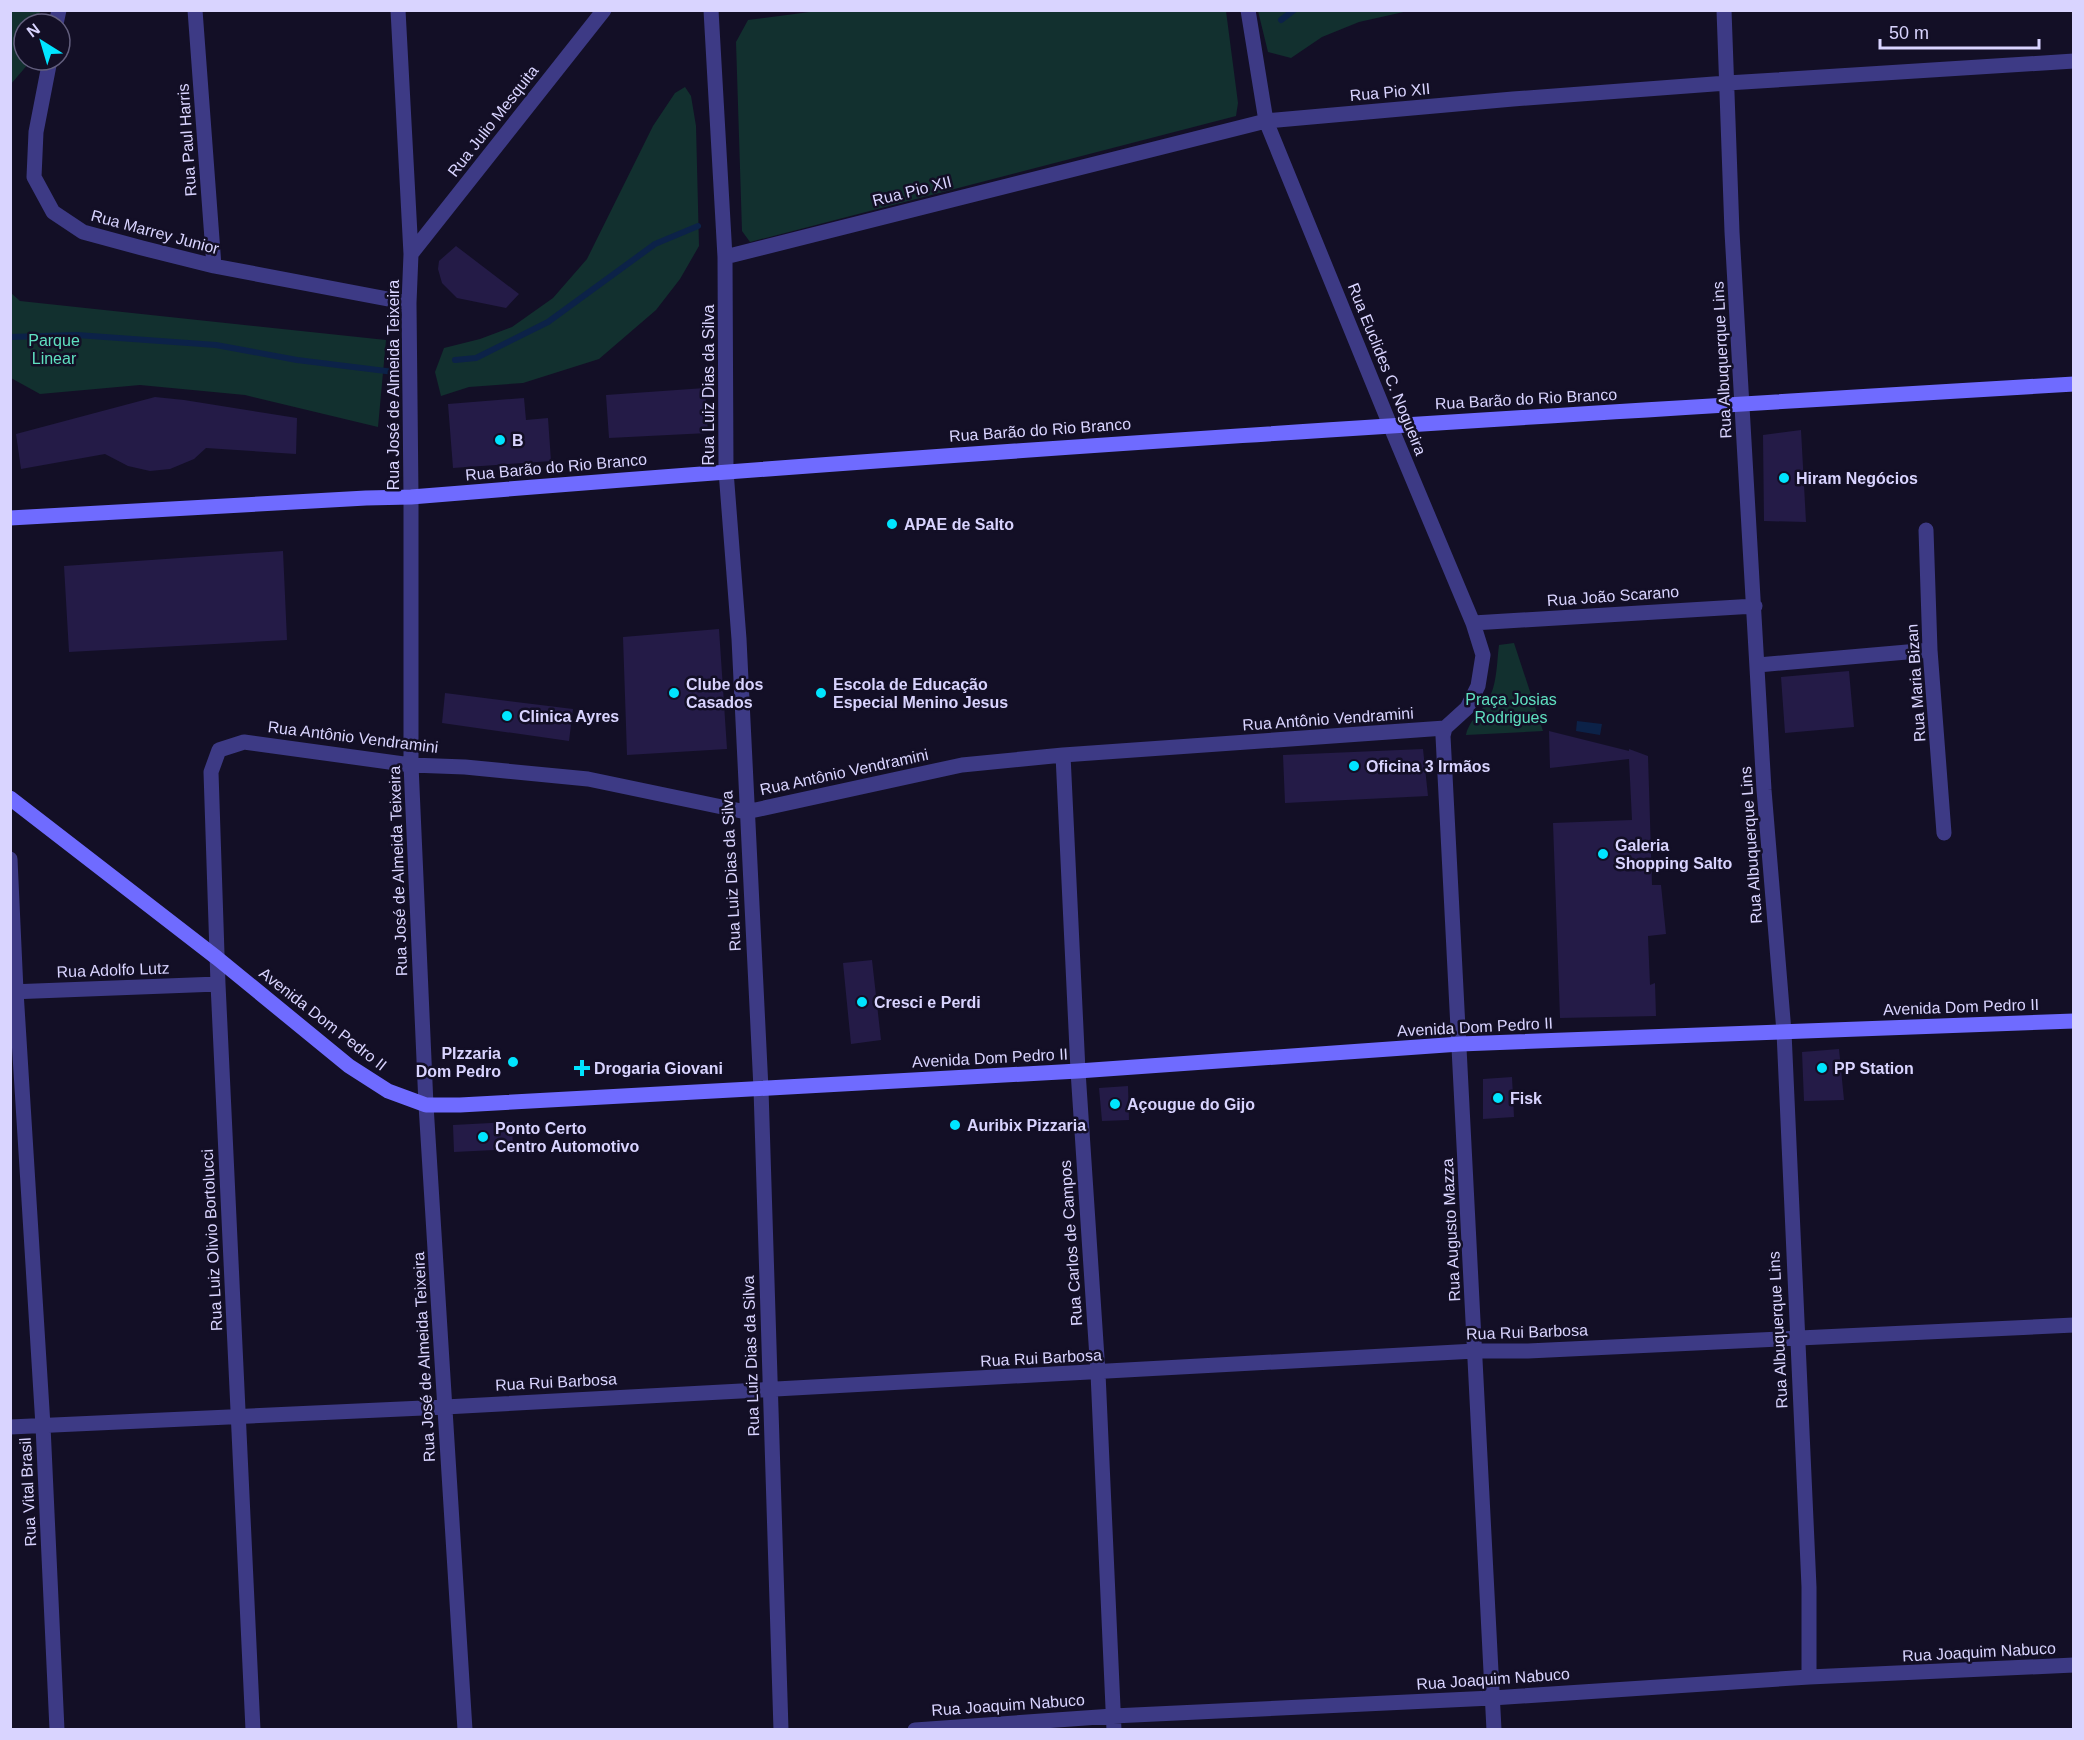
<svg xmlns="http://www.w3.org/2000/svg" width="2084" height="1740" viewBox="0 0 2084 1740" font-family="Arial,sans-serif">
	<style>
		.green { fill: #12302f }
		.water { fill: #0c2248 }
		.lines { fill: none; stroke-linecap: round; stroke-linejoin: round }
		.stream { stroke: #0c2248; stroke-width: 6 }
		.building { fill: #241b47 }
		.minor { stroke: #3d3a85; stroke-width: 15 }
		.secondary { stroke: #6f6bff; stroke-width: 15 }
		.poi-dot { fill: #00e5ff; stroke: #130f26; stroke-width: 2 }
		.labels { text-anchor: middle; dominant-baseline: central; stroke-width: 5; stroke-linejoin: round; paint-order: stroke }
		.street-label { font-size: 16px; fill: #d9d4ff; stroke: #130f26 }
		.park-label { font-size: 16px; fill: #5fe0c0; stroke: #130f26 }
		.poi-label { font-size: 16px; font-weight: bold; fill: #d9d4ff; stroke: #130f26; text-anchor: start }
	</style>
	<rect width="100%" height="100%" fill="#130f26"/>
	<!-- green -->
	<path class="green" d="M 11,10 L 40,11 L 38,24 L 24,24 L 24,60 L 30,60 L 29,63 L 11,84 Z
		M 825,10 L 1226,11 L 1238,103 L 1236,116 L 750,242 L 742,231 L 736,42 L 748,20 Z
		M 1258,11 L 1258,10 L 1408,11 L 1359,22 L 1322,37 L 1291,58 L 1268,52 Z
		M 685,87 L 691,96 L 696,126 L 699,246 L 680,279 L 656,310 L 599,359 L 523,383 L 469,387 L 441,396 L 435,372 L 444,348 L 480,339 L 512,327 L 553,298 L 587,259 L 653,126 L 675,93 Z
		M 11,293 L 20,301 L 386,340 L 378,427 L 245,395 L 140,385 L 40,394 L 11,378 Z
		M 1514,643 L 1543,731 L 1466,735 C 1469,719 1485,710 1491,694 C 1497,680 1497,660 1499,645 Z"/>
	<!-- water -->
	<path class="water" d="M 1577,721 L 1602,724 L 1600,735 L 1576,731 Z"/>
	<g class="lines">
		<!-- stream -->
		<path class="stream" d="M 1281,20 L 1294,10
			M 10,337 L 77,335 L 216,345 L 297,360 L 394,372
			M 455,360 L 476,358 L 548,322 L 655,244 L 698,226"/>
	</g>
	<!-- building -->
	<path class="building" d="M 456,246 L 519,294 L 506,308 L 457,298 L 442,283 L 438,269 L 439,261 Z
		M 705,388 L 708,433 L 609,438 L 606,395 Z
		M 155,397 L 184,400 L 297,418 L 296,454 L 206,448 L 194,459 L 170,469 L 150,471 L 128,466 L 105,454 L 21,469 L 16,434 Z
		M 524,398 L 526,420 L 548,418 L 551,461 L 453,468 L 448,404 Z
		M 1801,430 L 1806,522 L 1764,521 L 1763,435 Z
		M 283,551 L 287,640 L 69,652 L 64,566 Z
		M 719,629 L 727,749 L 627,755 L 623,637 Z
		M 1849,671 L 1854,727 L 1785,733 L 1781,677 Z
		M 445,693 L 573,709 L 569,741 L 442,723 Z
		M 1549,731 L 1629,751 L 1629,749 L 1648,756 L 1652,885 L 1661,885 L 1666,934 L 1648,936 L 1650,985 L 1655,983 L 1656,1016 L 1560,1018 L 1553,823 L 1632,820 L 1629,759 L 1550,768 Z
		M 1423,749 L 1428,796 L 1285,803 L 1283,755 Z
		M 872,960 L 881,1040 L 851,1044 L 843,963 Z
		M 1839,1049 L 1844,1100 L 1804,1101 L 1802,1052 Z
		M 1512,1077 L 1514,1117 L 1483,1119 L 1483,1079 Z
		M 1128,1086 L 1129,1120 L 1102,1121 L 1099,1088 Z
		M 512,1122 L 513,1149 L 454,1152 L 453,1125 Z"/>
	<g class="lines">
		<!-- minor -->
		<path class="minor" d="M 195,10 L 214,266
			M 398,10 L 411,254 L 409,303 L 411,497 L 411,765 L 426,1105 L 465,1730
			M 711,10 L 725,257 L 726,471 L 739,639 L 761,1089 L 781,1730
			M 1248,10 L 1266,121 L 1390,425 L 1473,623 L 1483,655 L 1478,686 L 1467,708 L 1445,728
			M 1724,10 L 1732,232 L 1764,790 L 1784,1032 L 1809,1587 L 1809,1677
			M 56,24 L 59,10
			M 50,60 L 36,132 L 34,177 L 53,212 L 83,232 L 142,248 L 214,266 L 409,303
			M 411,254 L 604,10
			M 725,257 L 1266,121 L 1513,99 L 1727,83 L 2074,61
			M 1926,530 L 1930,650 L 1944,833
			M 1473,623 L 1755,606
			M 1758,665 L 1930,650
			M 1445,728 L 1443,736 L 1494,1730
			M 1063,755 L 1078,1071 L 1098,1373 L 1114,1730
			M 10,859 L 16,991 L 43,1426 L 57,1730
			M 10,992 L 218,984
			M 10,1427 L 445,1407 L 1475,1351 L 1528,1351 L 2074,1325
			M 253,1730 L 218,984 L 211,772 L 219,750 L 244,742 L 411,765 L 465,767 L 588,779 L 746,812 L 962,765 L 1063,755 L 1445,728
			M 915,1730 L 1113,1716 L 1492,1698 L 1809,1677 L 2074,1665"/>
		<!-- secondary -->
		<path class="secondary" d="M 10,518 L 366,498 L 411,497 C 965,451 1519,417 2074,384
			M 10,798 L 217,958 L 349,1066 L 388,1091 L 426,1105 L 460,1105 L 1078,1071 L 1460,1044 L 2074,1021"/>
	</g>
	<!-- markers -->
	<g class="poi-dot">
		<circle cx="500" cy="440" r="6"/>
		<circle cx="1784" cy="478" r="6"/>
		<circle cx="892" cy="524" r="6"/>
		<circle cx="674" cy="693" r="6"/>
		<circle cx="821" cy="693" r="6"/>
		<circle cx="507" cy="716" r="6"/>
		<circle cx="1354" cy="766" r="6"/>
		<circle cx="1603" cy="854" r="6"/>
		<circle cx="862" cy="1002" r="6"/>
		<circle cx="513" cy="1062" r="6"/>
		<path d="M579 1059h6v6h6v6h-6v6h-6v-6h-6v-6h6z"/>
		<circle cx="1822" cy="1068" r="6"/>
		<circle cx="1498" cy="1098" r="6"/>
		<circle cx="1115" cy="1104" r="6"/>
		<circle cx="955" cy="1125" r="6"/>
		<circle cx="483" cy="1137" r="6"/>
	</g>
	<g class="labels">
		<!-- street labels -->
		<g class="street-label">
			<text transform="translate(1390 92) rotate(-5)">Rua Pio XII</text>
			<text transform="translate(493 121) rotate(-52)">Rua Julio Mesquita</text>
			<text transform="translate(187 140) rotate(-94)">Rua Paul Harris</text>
			<text transform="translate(912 191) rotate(-14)">Rua Pio XII</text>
			<text transform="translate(155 232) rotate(15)">Rua Marrey Junior</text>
			<text transform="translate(1722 360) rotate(-93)">Rua Albuquerque Lins</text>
			<text transform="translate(1387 369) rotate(68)">Rua Euclides C. Nogueira</text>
			<text transform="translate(393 385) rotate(-90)">Rua José de Almeida Teixeira</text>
			<text transform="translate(708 385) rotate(-90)">Rua Luiz Dias da Silva</text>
			<text transform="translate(1526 399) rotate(-3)">Rua Barão do Rio Branco</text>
			<text transform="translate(1040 430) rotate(-4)">Rua Barão do Rio Branco</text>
			<text transform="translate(556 467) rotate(-5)">Rua Barão do Rio Branco</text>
			<text transform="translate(1613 596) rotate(-4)">Rua João Scarano</text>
			<text transform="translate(1916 683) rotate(-94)">Rua Maria Bizan</text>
			<text transform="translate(1328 719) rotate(-4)">Rua Antônio Vendramini</text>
			<text transform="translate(353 737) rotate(7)">Rua Antônio Vendramini</text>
			<text transform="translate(844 772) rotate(-12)">Rua Antônio Vendramini</text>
			<text transform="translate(1751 845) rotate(-94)">Rua Albuquerque Lins</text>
			<text transform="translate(398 871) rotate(-92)">Rua José de Almeida Teixeira</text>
			<text transform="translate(731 871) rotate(-93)">Rua Luiz Dias da Silva</text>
			<text transform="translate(113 970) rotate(-2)">Rua Adolfo Lutz</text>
			<text transform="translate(1961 1007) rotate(-2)">Avenida Dom Pedro II</text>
			<text transform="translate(323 1019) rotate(38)">Avenida Dom Pedro II</text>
			<text transform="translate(1475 1027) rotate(-3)">Avenida Dom Pedro II</text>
			<text transform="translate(990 1058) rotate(-3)">Avenida Dom Pedro II</text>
			<text transform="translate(1451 1230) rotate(-93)">Rua Augusto Mazza</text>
			<text transform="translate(212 1240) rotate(-93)">Rua Luiz Olivio Bortolucci</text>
			<text transform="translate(1071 1243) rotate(-94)">Rua Carlos de Campos</text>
			<text transform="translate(1778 1330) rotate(-93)">Rua Albuquerque Lins</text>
			<text transform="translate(1527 1332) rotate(-2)">Rua Rui Barbosa</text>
			<text transform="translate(751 1356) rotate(-92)">Rua Luiz Dias da Silva</text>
			<text transform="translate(424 1357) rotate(-93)">Rua José de Almeida Teixeira</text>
			<text transform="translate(1041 1358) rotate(-3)">Rua Rui Barbosa</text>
			<text transform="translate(556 1382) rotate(-3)">Rua Rui Barbosa</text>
			<text transform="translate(28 1492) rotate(-93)">Rua Vital Brasil</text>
			<text transform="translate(1979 1652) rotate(-3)">Rua Joaquim Nabuco</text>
			<text transform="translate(1493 1679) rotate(-4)">Rua Joaquim Nabuco</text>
			<text transform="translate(1008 1705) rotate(-4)">Rua Joaquim Nabuco</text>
		</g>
		<!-- park labels -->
		<g class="park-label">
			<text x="54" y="340">Parque<tspan x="54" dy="18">Linear</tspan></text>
			<text x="1511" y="699">Praça Josias<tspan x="1511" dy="18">Rodrigues</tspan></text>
		</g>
		<!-- poi labels -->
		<g class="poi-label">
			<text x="512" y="440">B</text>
			<text x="1796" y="478">Hiram Negócios</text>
			<text x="904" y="524">APAE de Salto</text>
			<text x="686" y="684">Clube dos<tspan x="686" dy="18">Casados</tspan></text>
			<text x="833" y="684">Escola de Educação<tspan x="833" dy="18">Especial Menino Jesus</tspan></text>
			<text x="519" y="716">Clinica Ayres</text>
			<text x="1366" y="766">Oficina 3 Irmãos</text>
			<text x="1615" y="845">Galeria<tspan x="1615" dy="18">Shopping Salto</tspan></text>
			<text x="874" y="1002">Cresci e Perdi</text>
			<text x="501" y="1053" text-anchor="end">PIzzaria<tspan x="501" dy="18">Dom Pedro</tspan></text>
			<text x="594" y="1068">Drogaria Giovani</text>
			<text x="1834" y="1068">PP Station</text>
			<text x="1510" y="1098">Fisk</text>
			<text x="1127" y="1104">Açougue do Gijo</text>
			<text x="967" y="1125">Auribix Pizzaria</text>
			<text x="495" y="1128">Ponto Certo<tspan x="495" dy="18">Centro Automotivo</tspan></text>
		</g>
	</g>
	<!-- border -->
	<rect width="2084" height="1740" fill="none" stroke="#d9d4ff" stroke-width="24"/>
	<!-- north arrow -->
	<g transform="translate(42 42) rotate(323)"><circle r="28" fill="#130f26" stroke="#625e7d" stroke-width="1.5"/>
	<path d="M0-4.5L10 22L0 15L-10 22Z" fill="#00e5ff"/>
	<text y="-9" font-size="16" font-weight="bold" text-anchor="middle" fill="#d9d4ff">N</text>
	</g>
	<!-- scale -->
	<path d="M1880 39v9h159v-9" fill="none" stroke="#d9d4ff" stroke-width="3"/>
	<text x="1889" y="39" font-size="18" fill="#d9d4ff" stroke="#130f26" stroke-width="4.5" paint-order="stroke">50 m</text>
</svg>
